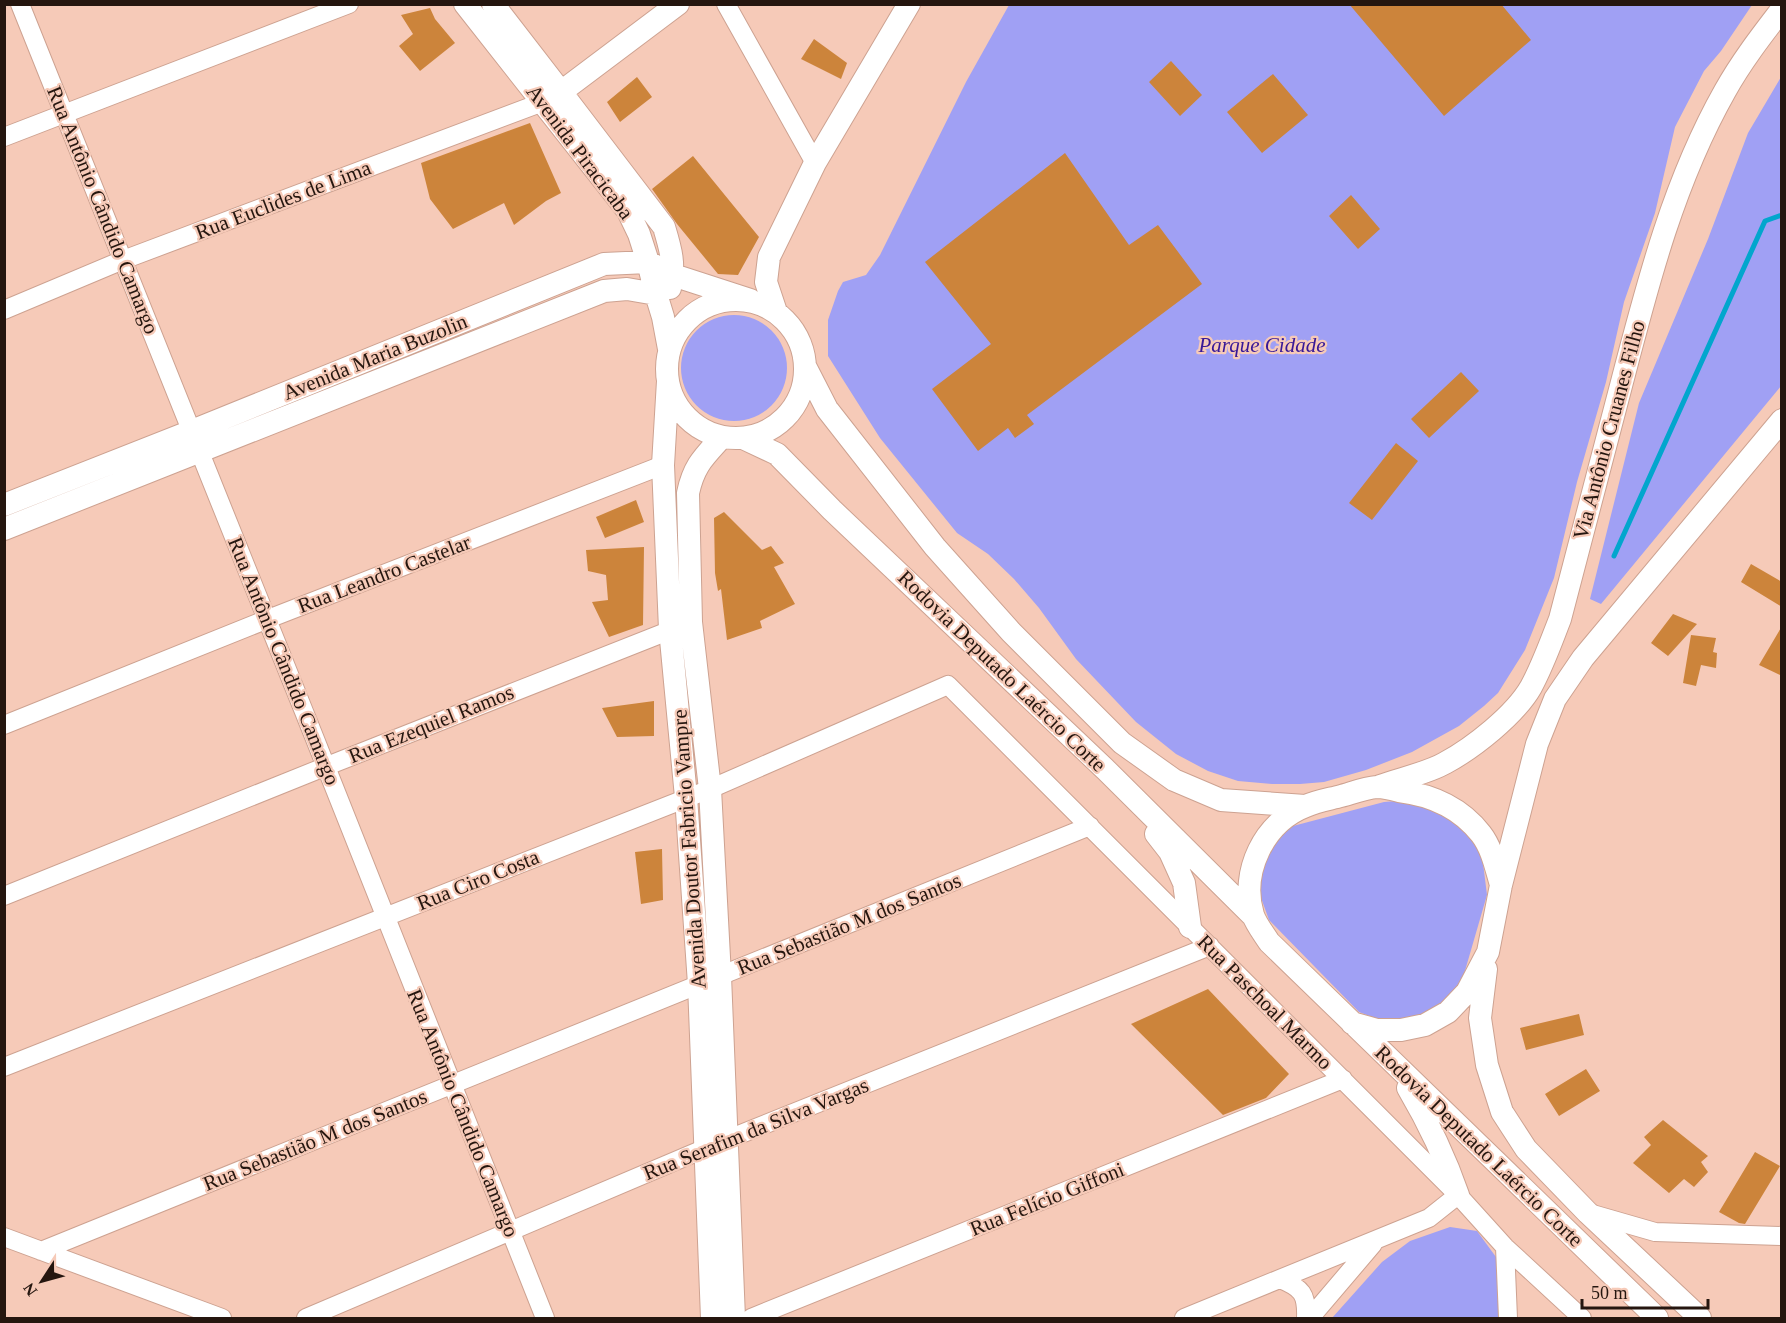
<svg xmlns="http://www.w3.org/2000/svg" width="1786" height="1323" viewBox="0 0 1786 1323" font-family="'Times New Roman',serif">
	<style>
		.green { fill: #a0a0f4 }
		.lines { fill: none; stroke-linecap: round; stroke-linejoin: round }
		.stream { stroke: #02a6cd; stroke-width: 5 }
		.building { fill: #cc843b }
		.minor-casing { stroke: #cda291; stroke-width: 20 }
		.major-casing { stroke: #cda291; stroke-width: 24 }
		.minor { stroke: #fff; stroke-width: 18 }
		.major { stroke: #fff; stroke-width: 22 }
		.labels { text-anchor: middle; dominant-baseline: central; stroke-width: 4.5; stroke-linejoin: round; paint-order: stroke }
		.street-label { font-size: 21px; fill: #25160f; stroke: #f6cab8 }
		.park-label { font-size: 21px; font-style: italic; fill: #381897; stroke: #f6cab8 }
	</style>
	<rect width="100%" height="100%" fill="#f6cab8"/>
	<!-- green -->
	<path class="green" d="M 1009,5 L 1752,5 L 1721,51 L 1704,71 L 1675,127 L 1655,213 L 1624,302 L 1606,382 L 1577,482 L 1554,578 L 1525,650 L 1498,693 L 1484,706 L 1459,726 L 1412,752 L 1366,770 L 1324,782 L 1300,784 L 1272,784 L 1238,781 L 1208,771 L 1176,754 L 1136,722 L 1076,659 L 1039,608 L 1014,579 L 988,554 L 957,533 L 880,438 L 828,356 L 828,320 L 838,291 L 843,282 L 866,275 L 880,255 L 966,82 Z
		M 1781,77 L 1781,386 L 1601,604 L 1590,599 L 1639,403 L 1708,239 L 1748,133 Z
		M681 368a53 53 0 1 1 106 0a53 53 0 1 1-106 0Z
		M 1408,800 L 1436,805 L 1475,840 L 1483,863 L 1487,895 L 1460,988 L 1444,1004 L 1421,1017 L 1401,1022 L 1380,1020 L 1359,1012 L 1269,920 L 1260,895 L 1260,875 L 1265,857 L 1277,838 L 1293,826 L 1384,802 Z
		M 1450,1227 L 1477,1231 L 1496,1257 L 1503,1305 L 1503,1318 L 1332,1318 L 1382,1262 L 1410,1241 Z"/>
	<g class="lines">
		<!-- stream -->
		<path class="stream" d="M 1614,556 L 1765,221 L 1782,215"/>
	</g>
	<!-- building -->
	<path class="building" d="M 1349,4 L 1501,4 L 1531,40 L 1444,116 Z
		M 430,8 L 435,19 L 455,43 L 420,71 L 399,46 L 413,34 L 401,15 Z
		M 814,39 L 847,63 L 841,79 L 801,59 Z
		M 1171,61 L 1202,95 L 1180,116 L 1149,82 Z
		M 1273,74 L 1308,115 L 1262,153 L 1227,112 Z
		M 637,77 L 652,97 L 620,122 L 607,102 Z
		M 530,123 L 561,193 L 546,201 L 514,225 L 504,203 L 453,229 L 430,199 L 421,163 Z
		M 1065,153 L 1129,245 L 1158,225 L 1202,284 L 1027,415 L 1034,424 L 1015,438 L 1008,428 L 978,451 L 932,389 L 991,344 L 925,262 Z
		M 693,156 L 759,237 L 738,275 L 718,274 L 677,224 L 652,189 Z
		M 1351,195 L 1380,229 L 1358,249 L 1329,216 Z
		M 1461,372 L 1479,391 L 1429,438 L 1411,419 Z
		M 1396,443 L 1418,461 L 1372,520 L 1349,503 Z
		M 636,500 L 644,522 L 605,538 L 596,517 Z
		M 724,512 L 762,550 L 771,546 L 784,563 L 774,567 L 795,604 L 760,621 L 762,628 L 727,640 L 721,589 L 718,591 L 715,573 L 714,518 Z
		M 644,547 L 643,625 L 609,637 L 592,602 L 608,600 L 606,575 L 588,571 L 586,550 Z
		M 1751,564 L 1782,582 L 1782,607 L 1741,582 Z
		M 1673,614 L 1697,624 L 1668,656 L 1651,643 Z
		M 1782,626 L 1782,676 L 1759,665 Z
		M 1691,635 L 1716,638 L 1713,652 L 1717,653 L 1716,668 L 1701,665 L 1696,686 L 1683,683 Z
		M 654,701 L 654,736 L 617,737 L 602,708 Z
		M 662,849 L 663,900 L 641,904 L 635,852 Z
		M 1208,989 L 1289,1074 L 1266,1098 L 1223,1115 L 1131,1024 Z
		M 1579,1014 L 1584,1035 L 1526,1050 L 1520,1028 Z
		M 1586,1069 L 1600,1091 L 1559,1116 L 1545,1094 Z
		M 1663,1120 L 1708,1156 L 1701,1162 L 1708,1172 L 1694,1187 L 1684,1179 L 1669,1193 L 1633,1163 L 1651,1145 L 1644,1137 Z
		M 1755,1152 L 1780,1166 L 1745,1224 L 1739,1223 L 1719,1212 Z"/>
	<g class="lines">
		<defs>
			<path id="minor" d="M 20,4 C 196,442 372,879 545,1318
				M 726,4 L 815,163
				M 4,137 L 349,4
				M 4,310 L 123,260 L 543,102
				M 4,725 L 268,619 L 663,465
				M 4,896 L 327,766 L 681,626
				M 4,1067 L 710,789 L 948,685 L 1458,1195 L 1505,1247 L 1582,1318
				M 1589,1213 L 1655,1232 L 1782,1236
				M 4,1237 L 222,1318
				M 1505,1247 L 1508,1318
				M 41,1251 L 1090,826
				M 1280,1279 C 1302,1288 1307,1294 1306,1318
				M 306,1318 L 706,1148 L 1210,946
				M 751,1318 L 1343,1079
				M 1184,1318 L 1429,1218 L 1458,1195
				M 1310,1318 L 1373,1244"/>
			<path id="major" d="M 465,4 L 628,211 L 639,234 L 648,262 L 656,294 L 663,317 L 669,349
				M 493,4 L 561,92 L 664,227 C 671,250 675,264 670,288
				M 549,99 L 561,92 L 678,4
				M667 369a69 69 0 1 1 138 0a69 69 0 1 1-138 0Z
				M 776,312 L 766,282 L 769,257 L 815,163 L 909,4
				M 805,366 L 827,409 L 935,547 L 1011,632 L 1122,743 L 1174,780 L 1221,800 L 1305,806
				M 668,381 L 663,465 L 670,629 L 686,797 L 699,984 L 712,1318
				M 722,437 C 704,457 694,465 688,493 L 691,622 L 710,789 L 720,976 L 734,1318
				M 743,438 L 777,454 L 832,510 L 1105,769 L 1253,916
				M 4,505 L 192,431 L 604,264 L 648,262 L 673,275 L 750,300
				M 4,529 L 604,291 L 627,289 L 656,294
				M 1380,786 C 1399,779 1428,773 1445,763 C 1473,748 1515,715 1531,687 C 1543,665 1551,642 1560,619 C 1580,540 1601,461 1622,382 C 1648,282 1674,181 1725,91 C 1741,62 1762,35 1782,9
				M 1156,834 L 1170,852 L 1184,883 L 1190,927
				M 1501,885 C 1496,868 1492,848 1481,834 C 1460,807 1432,795 1399,791 C 1392,789 1384,787 1377,787 C 1365,788 1352,793 1341,796 C 1330,799 1317,801 1306,806 C 1264,822 1240,872 1253,915 C 1256,924 1264,934 1269,942 L 1657,1318
				M 1486,969 L 1480,1018 L 1487,1065 L 1502,1112 L 1526,1149 L 1588,1213 L 1700,1318
				M 1352,1023 L 1377,1030 L 1401,1030 L 1425,1025 L 1448,1012 L 1467,992 L 1488,952 L 1501,885 L 1537,744 L 1555,699 L 1583,658 L 1782,420
				M 1408,1088 C 1428,1122 1445,1157 1458,1195"/>
		</defs>
		<!-- minor casing -->
		<use href="#minor" class="minor-casing"/>
		<!-- major casing -->
		<use href="#major" class="major-casing"/>
		<!-- minor -->
		<use href="#minor" class="minor"/>
		<!-- major -->
		<use href="#major" class="major"/>
	</g>
	<g class="labels">
		<!-- street labels -->
		<g class="street-label">
			<text transform="translate(580 152) rotate(53)">Avenida Piracicaba</text>
			<text transform="translate(283 200) rotate(-21)">Rua Euclides de Lima</text>
			<text transform="translate(103 210) rotate(68)">Rua Antônio Cândido Camargo</text>
			<text transform="translate(375 357) rotate(-22)">Avenida Maria Buzolin</text>
			<text transform="translate(1609 430) rotate(-75)">Via Antônio Cruanes Filho</text>
			<text transform="translate(384 574) rotate(-21)">Rua Leandro Castelar</text>
			<text transform="translate(284 661) rotate(68)">Rua Antônio Cândido Camargo</text>
			<text transform="translate(1002 671) rotate(44)">Rodovia Deputado Laércio Corte</text>
			<text transform="translate(431 724) rotate(-22)">Rua Ezequiel Ramos</text>
			<text transform="translate(689 849) rotate(-94)">Avenida Doutor Fabricio Vampre</text>
			<text transform="translate(478 880) rotate(-22)">Rua Ciro Costa</text>
			<text transform="translate(849 924) rotate(-22)">Rua Sebastião M dos Santos</text>
			<text transform="translate(1265 1002) rotate(45)">Rua Paschoal Marmo</text>
			<text transform="translate(463 1113) rotate(68)">Rua Antônio Cândido Camargo</text>
			<text transform="translate(756 1129) rotate(-22)">Rua Serafim da Silva Vargas</text>
			<text transform="translate(315 1140) rotate(-22)">Rua Sebastião M dos Santos</text>
			<text transform="translate(1479 1146) rotate(44)">Rodovia Deputado Laércio Corte</text>
			<text transform="translate(1047 1199) rotate(-22)">Rua Felício Giffoni</text>
		</g>
		<!-- park labels -->
		<g class="park-label">
			<text x="1262" y="345">Parque Cidade</text>
		</g>
	</g>
	<!-- border -->
	<rect width="1786" height="1323" fill="none" stroke="#25160f" stroke-width="12"/>
	<!-- north arrow -->
	<g transform="translate(42 1281) rotate(234)" stroke="#f6cab8" stroke-width="4.5" paint-order="stroke">
	<path d="M0-4.5L10 22L0 15L-10 22Z" fill="#25160f"/>
	<text y="-9" font-size="16" font-weight="bold" text-anchor="middle" fill="#25160f">N</text>
	</g>
	<!-- scale -->
	<path d="M1582 1299v9h126v-9" fill="none" stroke="#25160f" stroke-width="3"/>
	<text x="1591" y="1299" font-size="18" fill="#25160f" stroke="#f6cab8" stroke-width="4.5" paint-order="stroke">50 m</text>
</svg>
